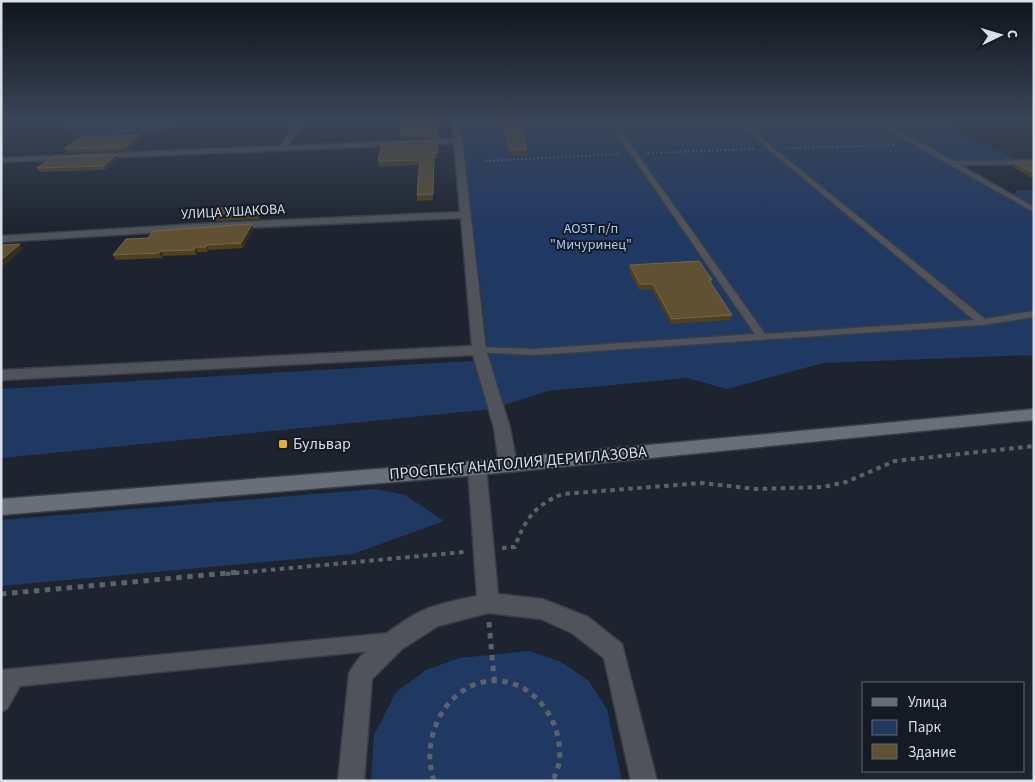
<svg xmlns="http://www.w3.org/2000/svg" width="1035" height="782" viewBox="0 0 1035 782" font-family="'Source Sans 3',sans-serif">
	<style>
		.green { fill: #203962 }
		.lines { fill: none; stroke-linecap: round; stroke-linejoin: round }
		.lane-casing { stroke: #373e49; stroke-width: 3 }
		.street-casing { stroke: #373e49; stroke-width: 3 }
		.secondary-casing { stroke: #373e49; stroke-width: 3 }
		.path-far2 { stroke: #5b626c; stroke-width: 2; stroke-dasharray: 2 2; stroke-linecap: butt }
		.path-far1 { stroke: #5b626c; stroke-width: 4; stroke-dasharray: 4.5 4.5; stroke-linecap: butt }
		.path { stroke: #5b626c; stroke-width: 5; stroke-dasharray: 5.5 5.5; stroke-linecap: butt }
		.lane { fill: #50545a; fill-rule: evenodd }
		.street { fill: #50545a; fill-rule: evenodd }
		.secondary { fill: #696f78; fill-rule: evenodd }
		.wall { fill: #50401b }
		.shaded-wall { fill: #362e1a }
		.building { fill: #5f5131; stroke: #72674e }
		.poi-dot { fill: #e3ae35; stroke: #141b25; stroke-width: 2 }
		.labels { text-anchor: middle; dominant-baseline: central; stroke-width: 4; stroke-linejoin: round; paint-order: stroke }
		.far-street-label { font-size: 14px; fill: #dadfe7; stroke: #141b25 }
		.far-park-label { font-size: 14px; fill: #a8c7f9; stroke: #141b25 }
		.poi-label { font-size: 16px; fill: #dadfe7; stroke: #141b25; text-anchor: start }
		.street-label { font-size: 16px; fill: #dadfe7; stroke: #141b25 }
	</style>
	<rect width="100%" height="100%" fill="#1d242f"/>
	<!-- green -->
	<path class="green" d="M 70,121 L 186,121 L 160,132 L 76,137 L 68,125 Z
		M 461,121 L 930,121 L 941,123 L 1016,159 L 962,166 L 1012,196 L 1018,190 L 1034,190 L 1034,355 L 823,363 L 727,389 L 687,378 L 548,391 L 491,409 L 1,458 L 1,389 L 489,360 Z
		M 376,489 L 405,495 L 444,521 L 353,554 L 1,586 L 1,520 Z
		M 529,651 L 561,662 L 588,680 L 607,709 L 622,781 L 371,781 L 374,735 L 396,692 L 426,670 L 459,658 Z"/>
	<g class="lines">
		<defs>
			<path id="lane" d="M 608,121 L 614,121 L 765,334 L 974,320 L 768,149 L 740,121 L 746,121 L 772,147 L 985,319 L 1034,311 L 1034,317 L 983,325 L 534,355 L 475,352 L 474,350 L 475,348 L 479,347 L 534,349 L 755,334 Z
				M 872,121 L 879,121 L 923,144 L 1034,207 L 1034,212 Z
				M 390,633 L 396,635 L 398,641 L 396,647 L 390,649 L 20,686 L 7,709 L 1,712 L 1,670 Z"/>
			<path id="street" d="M 297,121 L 304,121 L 288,146 L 454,139 L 452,121 L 460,121 L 486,350 L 510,428 L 517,465 L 514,470 L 508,472 L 502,470 L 499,465 L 494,428 L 473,355 L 1,380 L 1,370 L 472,346 L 461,218 L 196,230 L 1,242 L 1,236 L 196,224 L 460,212 L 454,143 L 1,162 L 1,158 L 280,146 Z
				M 1034,160 L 1034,164 L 953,165 L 949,163 L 953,161 Z
				M 477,461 L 483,463 L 486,468 L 498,594 L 542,599 L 550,602 L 588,617 L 622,644 L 657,781 L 631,781 L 604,658 L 572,633 L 541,619 L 488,613 L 438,626 L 402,649 L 372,679 L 364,781 L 338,781 L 349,674 C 359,650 408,615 432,607 C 446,602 462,599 477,596 L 468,468 L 471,463 Z"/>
			<path id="secondary" d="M 1034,409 L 1034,420 L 477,475 L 1,515 L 1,499 L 477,461 Z"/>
		</defs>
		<!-- lane casing -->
		<use href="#lane" class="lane-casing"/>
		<!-- street casing -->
		<use href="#street" class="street-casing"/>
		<!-- secondary casing -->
		<use href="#secondary" class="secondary-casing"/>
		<!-- path-far2 -->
		<path class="path-far2" d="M 788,148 L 895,145
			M 648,153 L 755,149
			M 485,161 L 620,154"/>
		<!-- path-far1 -->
		<path class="path-far1" d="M 502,548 L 515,547 C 524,520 536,504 563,494 L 702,483 L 755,489 L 823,487 L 846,482 L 895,461 L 1034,446
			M 226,574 L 464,552"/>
		<!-- path -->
		<path class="path" d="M 1,594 L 240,572
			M 489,622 L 494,679
			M 434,781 C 427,759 429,739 439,718 C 446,704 457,693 471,686 C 520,664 566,714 559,763 C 558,769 555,775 553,781"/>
		<!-- lane -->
		<use href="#lane" class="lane"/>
		<!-- street -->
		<use href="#street" class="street"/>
		<!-- secondary -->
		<use href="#secondary" class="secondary"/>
	</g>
	<!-- wall -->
	<path class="wall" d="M 497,121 L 519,121 L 527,149 L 527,155 L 510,156 L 504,128 L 499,129 Z
		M 435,123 L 438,127 L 438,138 L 401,139 L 401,135 Z
		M 139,135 L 141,139 L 128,151 L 66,153 L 64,149 Z
		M 438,146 L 437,158 L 434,158 L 433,200 L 417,201 L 417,195 L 419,165 L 379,167 L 378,161 Z
		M 118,159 L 106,170 L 40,172 L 37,168 Z
		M 1015,163 L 1034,163 L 1034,179 L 1013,167 Z
		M 263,211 L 259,219 L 215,221 L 213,216 Z
		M 252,224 L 253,229 L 243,248 L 209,250 L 208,252 L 198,252 L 196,255 L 163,256 L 162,258 L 116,260 L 113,255 L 148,238 Z
		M 630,265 L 712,280 L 711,284 L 732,315 L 730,320 L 671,324 L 652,289 L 639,290 L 629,270 Z"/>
	<!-- shaded-wall -->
	<path class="shaded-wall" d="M 139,135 L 141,139 L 128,151 L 126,147 Z
		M 116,155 L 118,159 L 106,170 L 104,166 Z
		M 262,206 L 263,211 L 259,219 L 257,214 Z
		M 252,224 L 253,229 L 243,248 L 241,243 Z
		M 20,244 L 23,249 L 2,268 L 1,260 Z
		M 207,245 L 209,250 L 208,252 L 206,247 Z
		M 196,247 L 198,252 L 196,255 L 194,250 Z
		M 161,251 L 163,256 L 162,258 L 159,253 Z"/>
	<!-- building -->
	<path class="building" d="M 403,121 L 434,121 L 434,123 L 438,123 L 437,134 L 401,135 Z
		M 498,121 L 519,121 L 527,149 L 510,150 L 504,123 L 499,123 Z
		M 139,135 L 126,147 L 64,149 L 81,137 Z
		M 437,140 L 437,153 L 434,153 L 433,194 L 417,195 L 420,160 L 378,161 L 382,143 Z
		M 116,155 L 104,166 L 37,168 L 52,157 Z
		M 1015,163 L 1034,163 L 1034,173 Z
		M 262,206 L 257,214 L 213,216 L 219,208 Z
		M 252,224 L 241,243 L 207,245 L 206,247 L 196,247 L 194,250 L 161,251 L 159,253 L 113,255 L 126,239 L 148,238 L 153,231 Z
		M 20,244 L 1,260 L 1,245 Z
		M 699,261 L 712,280 L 709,280 L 732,315 L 672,319 L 653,284 L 640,284 L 630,265 Z"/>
	<!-- sky -->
	<linearGradient id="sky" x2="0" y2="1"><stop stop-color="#10141a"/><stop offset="0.52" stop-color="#3a4558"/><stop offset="1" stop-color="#3a4558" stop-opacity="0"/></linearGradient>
	<rect width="1035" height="231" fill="url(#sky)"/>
	<!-- markers -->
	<rect class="poi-dot" x="278" y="439" width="10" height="10" rx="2.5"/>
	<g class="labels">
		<!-- far-street labels -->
		<g class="far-street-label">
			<text transform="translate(233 212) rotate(-3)">УЛИЦА УШАКОВА</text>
		</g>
		<!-- far-park labels -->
		<g class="far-park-label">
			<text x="591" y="229">АОЗТ п/п<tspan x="591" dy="16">"Мичуринец"</tspan></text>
		</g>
		<!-- poi labels -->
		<g class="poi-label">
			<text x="293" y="444">Бульвар</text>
		</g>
		<!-- street labels -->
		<g class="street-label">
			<text transform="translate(518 463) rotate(-5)">ПРОСПЕКТ АНАТОЛИЯ ДЕРИГЛАЗОВА</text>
		</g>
	</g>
	<!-- border -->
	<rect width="1035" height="782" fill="none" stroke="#dadfe7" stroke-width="5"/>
	<!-- legend -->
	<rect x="862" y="682" width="162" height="90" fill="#141b25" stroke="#636973"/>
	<rect x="872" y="698" width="25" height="8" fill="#696f78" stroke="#636973"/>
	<text x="908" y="707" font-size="15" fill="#dadfe7">Улица</text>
	<rect x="872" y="720" width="25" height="15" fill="#203962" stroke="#636973"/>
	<text x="908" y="732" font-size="15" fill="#dadfe7">Парк</text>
	<rect x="872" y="744" width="25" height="15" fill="#5f5131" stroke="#636973"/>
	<text x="908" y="757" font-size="15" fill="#dadfe7">Здание</text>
	<!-- north arrow -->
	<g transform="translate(1000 35) rotate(85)" stroke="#141b25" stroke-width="4" paint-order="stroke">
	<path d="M0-4L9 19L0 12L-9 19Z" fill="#dadfe7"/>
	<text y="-8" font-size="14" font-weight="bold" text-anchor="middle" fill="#dadfe7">С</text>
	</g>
</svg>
